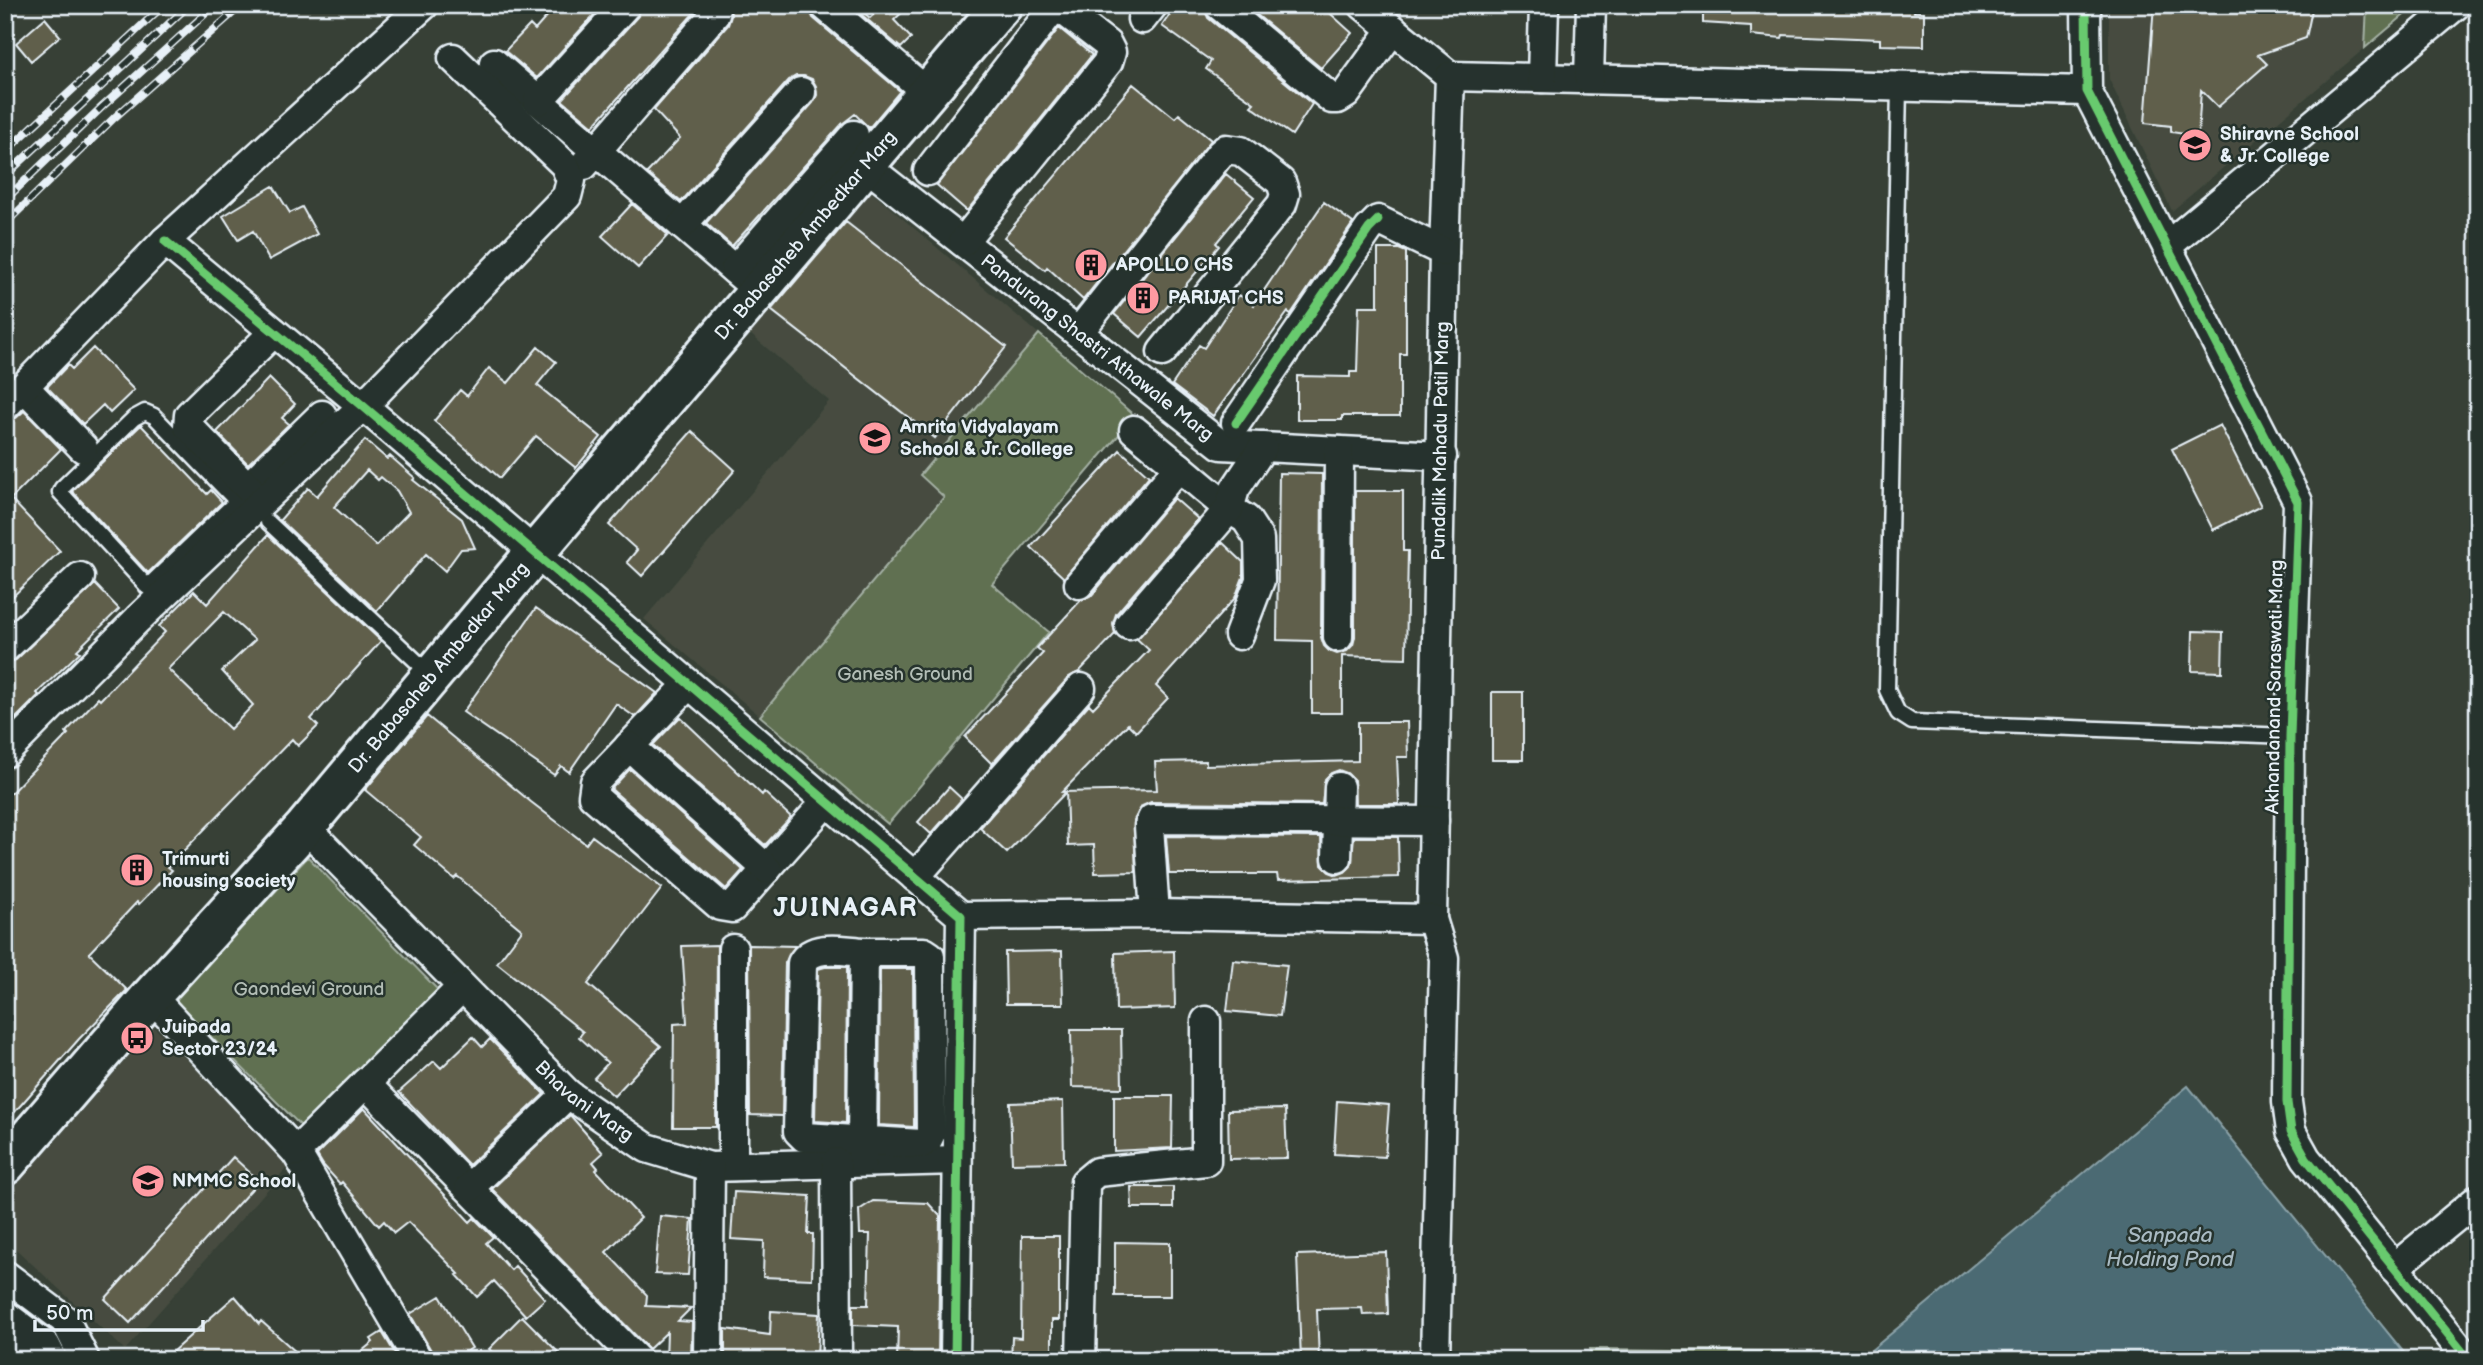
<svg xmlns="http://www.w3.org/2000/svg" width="2483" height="1365" viewBox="0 0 2483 1365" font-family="'Balsamiq Sans',sans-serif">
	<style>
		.built { fill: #464c40 }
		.green { fill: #607051; stroke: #a4b0a4; stroke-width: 2 }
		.water { fill: #4c6b73; stroke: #8aa1a8; stroke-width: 2 }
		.building { fill: #605f4b; stroke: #e8f1f8; stroke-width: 2; fill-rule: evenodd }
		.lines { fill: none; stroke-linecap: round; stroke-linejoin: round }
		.lane-casing { stroke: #e8f1f8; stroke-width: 19 }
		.street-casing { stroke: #e8f1f8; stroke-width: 33 }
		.secondary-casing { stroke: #e8f1f8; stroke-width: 44 }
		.lane { stroke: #26332d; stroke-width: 14 }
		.street { stroke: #26332d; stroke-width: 28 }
		.secondary { stroke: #26332d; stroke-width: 38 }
		.rail-casing { stroke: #e8f1f8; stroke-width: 8 }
		.rail { stroke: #26332d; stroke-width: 5; stroke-dasharray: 16; stroke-linecap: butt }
		.cycleway-casing { stroke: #26332d; stroke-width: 13 }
		.cycleway { stroke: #67ca6e; stroke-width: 9 }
		.labels { text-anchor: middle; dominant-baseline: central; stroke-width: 5; stroke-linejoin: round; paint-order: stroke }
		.poi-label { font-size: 19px; font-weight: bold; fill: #e8f1f8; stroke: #26332d; text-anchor: start }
		.street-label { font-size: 19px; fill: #e8f1f8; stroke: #26332d }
		.park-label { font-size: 19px; fill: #b2bdb5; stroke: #26332d }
		.water-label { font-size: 21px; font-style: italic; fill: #aabbc3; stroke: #26332d }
		.district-label { font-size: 26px; font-weight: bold; letter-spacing: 2px; fill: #e8f1f8; stroke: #26332d }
	</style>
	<rect width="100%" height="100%" fill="#374036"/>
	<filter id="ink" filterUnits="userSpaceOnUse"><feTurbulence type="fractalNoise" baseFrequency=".0143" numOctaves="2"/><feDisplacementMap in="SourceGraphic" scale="14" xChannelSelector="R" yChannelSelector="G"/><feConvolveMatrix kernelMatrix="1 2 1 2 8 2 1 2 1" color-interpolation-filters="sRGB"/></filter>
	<g filter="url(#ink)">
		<!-- built -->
		<path class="built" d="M 2109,5 L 2367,5 L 2365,48 L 2172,211 L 2109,79 Z
			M 863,185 L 1039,334 L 921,475 L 944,497 L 760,716 L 644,619 L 829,401 L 743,328 Z
			M 154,1027 L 291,1163 L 125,1350 L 5,1239 L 5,1199 Z"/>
		<!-- green -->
		<path class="green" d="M 2367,5 L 2416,5 L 2365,48 Z
			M 1039,334 L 1135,416 L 992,584 L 1049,632 L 888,824 L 760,716 L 944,497 L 920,475 Z
			M 308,857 L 438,990 L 303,1128 L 173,999 Z
			M 1590,1349 L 1869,1352 L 1875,1360 L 1590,1360 Z"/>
		<!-- water -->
		<path class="water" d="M 2188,1086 L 2410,1360 L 1875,1360 L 1869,1352 Z"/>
		<!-- building -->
		<path class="building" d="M 557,5 L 603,5 L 537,78 L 505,51 L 530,25 L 535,30 Z
			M 642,5 L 701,5 L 593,126 L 562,100 L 638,16 Z
			M 729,5 L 808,5 L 813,18 L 900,91 L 869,128 L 855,114 L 842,124 L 732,246 L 706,223 L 813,103 L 817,95 L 816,86 L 812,79 L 804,76 L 796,76 L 789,80 L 681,202 L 647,173 L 680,138 L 654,110 L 728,25 L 731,16 Z
			M 850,5 L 855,5 L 870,18 L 883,5 L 910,5 L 894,20 L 911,38 L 901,48 Z
			M 1176,5 L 1203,5 L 1208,18 L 1312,104 L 1292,135 L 1251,106 L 1254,103 L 1206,69 L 1211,61 L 1162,26 Z
			M 1245,5 L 1321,5 L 1352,33 L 1321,68 Z
			M 1703,5 L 1788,10 L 1788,5 L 1915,5 L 1914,12 L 1924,12 L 1924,46 L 1880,45 L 1880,39 L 1783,35 L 1782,38 L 1751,35 L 1751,26 L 1703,23 Z
			M 2154,5 L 2313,5 L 2306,38 L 2258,55 L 2267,64 L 2218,107 L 2201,90 L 2198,136 L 2171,132 L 2171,126 L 2145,123 Z
			M 45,18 L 60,36 L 31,61 L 16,43 Z
			M 1059,28 L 1092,55 L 967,211 L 937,185 Z
			M 1133,84 L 1175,118 L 1179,114 L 1211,140 L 1083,300 L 1047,267 L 1045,270 L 1004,237 Z
			M 1226,174 L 1254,197 L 1216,243 L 1219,246 L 1141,337 L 1114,314 Z
			M 273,186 L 290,213 L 302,207 L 317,234 L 269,260 L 253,231 L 238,240 L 223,216 Z
			M 1324,202 L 1353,223 L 1291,314 L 1288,312 L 1213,416 L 1172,385 L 1199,345 L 1204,348 L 1239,295 L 1254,305 Z
			M 632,204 L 668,235 L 638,268 L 602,236 Z
			M 846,222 L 1006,347 L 935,438 L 771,310 Z
			M 1378,249 L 1399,249 L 1406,252 L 1406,354 L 1400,354 L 1400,416 L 1342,416 L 1342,420 L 1297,420 L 1297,376 L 1350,377 L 1350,372 L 1357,372 L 1359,306 L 1378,306 Z
			M 538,347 L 556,362 L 537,385 L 601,437 L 576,468 L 536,436 L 500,478 L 434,421 L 460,390 L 467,396 L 489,368 L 508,383 Z
			M 93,348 L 134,390 L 110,413 L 103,405 L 83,424 L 47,387 L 68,365 L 72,369 Z
			M 269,378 L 295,404 L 282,418 L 289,424 L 248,464 L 217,432 Z
			M 24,411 L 61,449 L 11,499 L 60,551 L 5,604 L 5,422 L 16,418 Z
			M 141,425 L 207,494 L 211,490 L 222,502 L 148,573 L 72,491 Z
			M 2220,425 L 2261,506 L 2213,530 L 2172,449 Z
			M 692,431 L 735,470 L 642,576 L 627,562 L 637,550 L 609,525 Z
			M 365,440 L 387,459 L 390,456 L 415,478 L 413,480 L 462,519 L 475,548 L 461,549 L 445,571 L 426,554 L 377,611 L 280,520 L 308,488 L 317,496 ZM 367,470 L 378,480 L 381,477 L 397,491 L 409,512 L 376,546 L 334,507 Z
			M 1120,450 L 1149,476 L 1064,578 L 1031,547 Z
			M 1279,473 L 1322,474 L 1321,637 L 1324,646 L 1329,651 L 1337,654 L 1347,651 L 1353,645 L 1355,637 L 1355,491 L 1403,491 L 1403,551 L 1408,551 L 1406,658 L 1342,656 L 1342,713 L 1312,713 L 1312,641 L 1277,640 Z
			M 1174,498 L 1198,519 L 1116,614 L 1113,623 L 1115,634 L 1079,672 L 1069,677 L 992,764 L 965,737 L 1043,653 L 1037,648 L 1081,600 L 1092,595 Z
			M 268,535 L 381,641 L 311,719 L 318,726 L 298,746 L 292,739 L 168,867 L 172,870 L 139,904 L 137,902 L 89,953 L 127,990 L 79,1039 L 5,1123 L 5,799 L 68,734 L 66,732 L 98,698 L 100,700 L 165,632 L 159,626 L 194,591 L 207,604 ZM 224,612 L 255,640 L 222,671 L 253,705 L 230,729 L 168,669 Z
			M 1222,542 L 1243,562 L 1243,577 L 1235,598 L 1156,686 L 1168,698 L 1136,732 L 1128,724 L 1062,792 L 1157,790 L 1155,762 L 1206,761 L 1206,765 L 1358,761 L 1358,722 L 1407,722 L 1408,757 L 1397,757 L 1399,804 L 1355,804 L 1354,780 L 1347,773 L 1339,770 L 1331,773 L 1325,779 L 1322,804 L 1151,802 L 1142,806 L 1134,820 L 1136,872 L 1095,873 L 1094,845 L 1068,846 L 1066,792 L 1007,853 L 980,828 L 1089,704 L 1093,708 L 1149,650 L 1137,639 Z
			M 95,584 L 119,609 L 77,650 L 80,652 L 37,693 L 39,695 L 5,729 L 5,664 L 16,660 Z
			M 536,608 L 657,693 L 635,717 L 616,704 L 569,772 L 561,766 L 554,775 L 463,712 Z
			M 2193,631 L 2223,632 L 2222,672 L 2192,671 Z
			M 1492,692 L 1523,692 L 1523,760 L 1492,760 Z
			M 427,716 L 531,802 L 586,844 L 592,836 L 662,888 L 588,984 L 661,1046 L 614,1096 L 594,1078 L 608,1063 L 579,1037 L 583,1032 L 497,963 L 522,930 L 457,876 L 454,879 L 414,845 L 421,837 L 365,790 Z
			M 680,717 L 762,795 L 764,792 L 791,817 L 765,845 L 653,745 Z
			M 630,769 L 743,870 L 726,889 L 611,789 Z
			M 949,787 L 962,799 L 931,834 L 918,822 Z
			M 1166,836 L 1321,837 L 1322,865 L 1329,872 L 1337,875 L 1345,872 L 1351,866 L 1354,837 L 1398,837 L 1399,877 L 1278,880 L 1277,874 L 1169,874 Z
			M 717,945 L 716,1127 L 673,1127 L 674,1024 L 687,1023 L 682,946 Z
			M 749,945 L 795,946 L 785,963 L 782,1116 L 750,1115 Z
			M 1062,951 L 1063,1004 L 1006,1004 L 1005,952 Z
			M 1174,951 L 1175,1008 L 1116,1010 L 1115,953 Z
			M 1233,960 L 1287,965 L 1280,1016 L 1227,1011 Z
			M 825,967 L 847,967 L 846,1123 L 815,1121 L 818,969 Z
			M 880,969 L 913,969 L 914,1127 L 879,1125 Z
			M 1071,1030 L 1121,1030 L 1122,1088 L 1072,1087 Z
			M 473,1037 L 482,1047 L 490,1039 L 544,1094 L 469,1165 L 399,1092 L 434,1061 L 441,1068 Z
			M 1114,1096 L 1173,1096 L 1172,1148 L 1114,1151 Z
			M 1063,1101 L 1064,1162 L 1012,1163 L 1010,1103 Z
			M 1337,1101 L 1389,1105 L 1385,1157 L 1334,1154 Z
			M 364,1108 L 470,1222 L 474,1218 L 493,1237 L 486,1243 L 511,1270 L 515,1266 L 545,1299 L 526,1316 L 494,1281 L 477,1297 L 457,1275 L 459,1274 L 408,1222 L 394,1233 L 384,1221 L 379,1226 L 342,1182 L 340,1184 L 323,1165 L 317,1155 Z
			M 1285,1109 L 1287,1158 L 1229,1159 L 1228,1110 Z
			M 570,1115 L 603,1153 L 593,1162 L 598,1168 L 596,1170 L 641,1218 L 606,1252 L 647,1295 L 646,1306 L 691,1308 L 678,1321 L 692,1322 L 691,1360 L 666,1360 L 667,1332 L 649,1349 L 492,1189 Z
			M 233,1157 L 259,1181 L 130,1323 L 105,1299 Z
			M 1131,1187 L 1173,1187 L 1173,1208 L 1132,1208 Z
			M 734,1192 L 810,1196 L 808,1234 L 813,1234 L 812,1279 L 763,1277 L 764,1241 L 731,1239 Z
			M 873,1201 L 928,1203 L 940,1216 L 938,1360 L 897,1360 L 898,1327 L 853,1325 L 853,1305 L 868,1305 L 870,1234 L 860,1234 L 859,1210 Z
			M 660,1216 L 692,1219 L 688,1275 L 655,1274 Z
			M 1022,1236 L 1059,1236 L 1059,1320 L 1052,1320 L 1052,1360 L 1011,1360 L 1012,1337 L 1021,1338 Z
			M 1115,1242 L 1170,1243 L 1170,1296 L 1115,1296 Z
			M 1386,1252 L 1388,1314 L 1363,1315 L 1362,1308 L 1317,1309 L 1319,1360 L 1301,1360 L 1297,1255 Z
			M 235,1296 L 259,1324 L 261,1321 L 305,1360 L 163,1360 Z
			M 440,1296 L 472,1348 L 453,1360 L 435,1360 L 432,1352 L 410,1314 Z
			M 771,1311 L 819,1314 L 817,1360 L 725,1358 L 725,1329 L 770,1335 Z
			M 522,1316 L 566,1360 L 500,1360 L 489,1349 Z
			M 382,1332 L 399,1360 L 351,1360 L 373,1342 L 371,1339 Z"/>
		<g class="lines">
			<defs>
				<path id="lane" d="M 1899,86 L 1887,690 L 1898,713 L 1912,722 L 2290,736
					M 268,522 L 431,675
					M 147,587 L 237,501
					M 159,599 L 60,492 L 62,488 L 134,418 L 145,412 L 154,416 L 248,513"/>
				<g id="street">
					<path d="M 824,5 L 928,93"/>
					<path d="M 1219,5 L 1332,99 L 1338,99 L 1346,94 L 1393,29"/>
					<path d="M 1363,5 L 1450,76 L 1444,252 L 1432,919 L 1444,958 L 1435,1360"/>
					<path d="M 2086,5 L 2087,91 L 2298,502 L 2290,736 L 2287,1102 L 2291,1131 L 2306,1158 L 2469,1360"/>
					<path d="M 1142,19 L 1153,5"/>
					<path d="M 494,63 L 759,291"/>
					<path d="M 1450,76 L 2087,91"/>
					<path d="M 1542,78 L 1544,5"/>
					<path d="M 1589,79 L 1591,5"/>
					<path d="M 538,101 L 626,5"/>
					<path d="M 584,165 L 715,14"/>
					<path id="s1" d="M 866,166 L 1221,445 L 1442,456"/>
					<path d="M 928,171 L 1048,15 L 1055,10 L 1064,11 L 1107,44 L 1111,52 L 1108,62 L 963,242"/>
					<path d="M 682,225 L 801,92"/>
					<path d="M 165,241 L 363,406 L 961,916 L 955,1360"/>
					<path d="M 2167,246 L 2456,5"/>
					<path d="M 735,270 L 854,135"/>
					<path d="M 1078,333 L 1220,154 L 1226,149 L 1241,151 L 1281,182 L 1285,194 L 1282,204 L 1162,352"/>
					<path d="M 24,387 L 83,448"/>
					<path d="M 5,406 L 165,241 L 424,5"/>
					<path d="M 1236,423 L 1369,229 L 1378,220 L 1444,252"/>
					<path d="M 1134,430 L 1179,467"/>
					<path d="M 248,487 L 322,415"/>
					<path d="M 261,501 L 188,426 L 189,415 L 274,332"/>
					<path d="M 1079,584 L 1179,467 L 1229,509 L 1246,519 L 1259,539 L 1260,580 L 1239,635"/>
					<path d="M 1129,625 L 1229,509 L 1235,489 L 1263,447"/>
					<path d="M 1338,637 L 1339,451"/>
					<path d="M 5,648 L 80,577"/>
					<path d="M 688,685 L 595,782 L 593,796 L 720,906 L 732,908 L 826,802"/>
					<path d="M 629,746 L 767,869"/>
					<path d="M 5,753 L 138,619 L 363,406 L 567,196 L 571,180 L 565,165 L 453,58"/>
					<path id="s2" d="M 305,827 L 568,1094 L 647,1148 L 710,1167 L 957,1160"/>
					<path d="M 1337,858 L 1339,787"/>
					<path d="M 915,877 L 1081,688"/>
					<path d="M 1155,914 L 1149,826 L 1152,819 L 1434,821"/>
					<path d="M 961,916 L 1155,914 L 1432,919"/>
					<path d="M 151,996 L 296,1152 L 418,1360"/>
					<path d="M 365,1083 L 637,1360"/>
					<path d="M 296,1152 L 462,987"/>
					<path d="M 862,1161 L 862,1140 L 864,952 L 924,952 L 930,956 L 931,1133 L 928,1139 L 921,1144 L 804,1137 L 798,1131 L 802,963 C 813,943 845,951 864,952"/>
					<path d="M 836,1162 L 837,1360"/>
					<path d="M 733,1166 L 733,949"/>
					<path d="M 469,1188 L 568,1094"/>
					<path d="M 2394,1268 L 2478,1199"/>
					<path d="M 5,1275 L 65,1320 L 85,1360"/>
					<path d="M 5,1315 L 46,1346 L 53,1360"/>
					<path d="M 5,1360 L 29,1333"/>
					<path d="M 708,1360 L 710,1167"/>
					<path d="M 1081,1360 L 1085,1182 L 1097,1172 L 1206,1161 L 1206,1021"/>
				</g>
				<g id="secondary">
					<path id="s3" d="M 5,1165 L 151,996 L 305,827 L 534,554 L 1002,5"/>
				</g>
			</defs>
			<!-- lane casing -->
			<use href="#lane" class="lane-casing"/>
			<!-- street casing -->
			<use href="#street" class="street-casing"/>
			<!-- secondary casing -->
			<use href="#secondary" class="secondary-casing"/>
			<!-- lane -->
			<use href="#lane" class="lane"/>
			<!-- street -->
			<use href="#street" class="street"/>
			<!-- secondary -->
			<use href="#secondary" class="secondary"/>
			<defs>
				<path id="rail" d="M 5,152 L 164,5
					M 5,176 L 189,5
					M 5,200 L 103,106 L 215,5
					M 5,224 L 114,118 L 242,5"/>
			</defs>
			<!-- rail casing -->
			<use href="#rail" class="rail-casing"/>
			<!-- rail -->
			<use href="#rail" class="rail"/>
			<defs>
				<path id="cycleway" d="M 2086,5 L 2087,91 L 2298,502 L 2290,736 L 2287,1102 L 2291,1131 L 2306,1158 L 2469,1360
					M 165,241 L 363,406 L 961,916 L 955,1360
					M 1236,423 L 1369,229 L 1378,220"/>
			</defs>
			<!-- cycleway casing -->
			<use href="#cycleway" class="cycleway-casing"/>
			<!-- cycleway -->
			<use href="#cycleway" class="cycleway"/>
		</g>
	</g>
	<!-- icons -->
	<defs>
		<symbol id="university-disc" viewBox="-11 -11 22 22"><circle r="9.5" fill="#ff9aa2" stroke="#26332d"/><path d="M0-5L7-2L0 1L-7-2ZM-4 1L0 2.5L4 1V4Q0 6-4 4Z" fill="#111"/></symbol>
		<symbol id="building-disc" viewBox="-11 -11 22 22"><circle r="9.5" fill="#ff9aa2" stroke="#26332d"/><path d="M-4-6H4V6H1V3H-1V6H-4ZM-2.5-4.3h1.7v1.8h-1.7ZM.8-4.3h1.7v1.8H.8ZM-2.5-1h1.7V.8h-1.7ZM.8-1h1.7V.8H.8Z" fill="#111"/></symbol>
		<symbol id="school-disc" viewBox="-11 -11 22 22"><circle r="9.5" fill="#ff9aa2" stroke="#26332d"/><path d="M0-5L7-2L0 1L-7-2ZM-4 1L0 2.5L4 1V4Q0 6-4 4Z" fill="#111"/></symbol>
		<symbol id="bus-disc" viewBox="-11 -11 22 22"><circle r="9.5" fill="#ff9aa2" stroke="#26332d"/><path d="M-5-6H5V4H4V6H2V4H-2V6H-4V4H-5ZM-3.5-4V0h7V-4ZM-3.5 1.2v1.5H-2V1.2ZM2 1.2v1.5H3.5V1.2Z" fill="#111"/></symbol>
	</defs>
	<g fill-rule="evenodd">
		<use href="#university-disc" x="2176" y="126" width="38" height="38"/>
		<use href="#building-disc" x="1072" y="246" width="38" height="38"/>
		<use href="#building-disc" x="1124" y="279" width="38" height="38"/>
		<use href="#school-disc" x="856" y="419" width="38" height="38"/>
		<use href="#building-disc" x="118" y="851" width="38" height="38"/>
		<use href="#bus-disc" x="118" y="1019" width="38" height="38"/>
		<use href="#school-disc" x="129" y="1162" width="38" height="38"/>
	</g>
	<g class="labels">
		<!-- poi labels -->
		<g class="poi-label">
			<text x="2220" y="134">Shiravne School<tspan x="2220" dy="22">&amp; Jr. College</tspan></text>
			<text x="1116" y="265">APOLLO CHS</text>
			<text x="1168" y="298">PARIJAT CHS</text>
			<text x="900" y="427">Amrita Vidyalayam<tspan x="900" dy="22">School &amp; Jr. College</tspan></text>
			<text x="162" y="859">Trimurti<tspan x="162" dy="22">housing society</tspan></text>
			<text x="162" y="1027">Juipada<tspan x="162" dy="22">Sector 23/24</tspan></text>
			<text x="172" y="1181">NMMC School</text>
		</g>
		<!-- street labels -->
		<g class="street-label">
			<text stroke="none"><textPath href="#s3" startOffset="1227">Dr. Babasaheb Ambedkar Marg</textPath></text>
			<text stroke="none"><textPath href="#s1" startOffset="294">Pandurang Shastri Athawale Marg</textPath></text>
			<text transform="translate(1441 441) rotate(-89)">Pundalik Mahadu Patil Marg</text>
			<text stroke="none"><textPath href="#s3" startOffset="660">Dr. Babasaheb Ambedkar Marg</textPath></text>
			<text transform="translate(2275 687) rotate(-89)">Akhandanand Saraswati Marg</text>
			<text stroke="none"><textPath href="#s2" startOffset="392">Bhavani Marg</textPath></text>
		</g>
		<!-- park labels -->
		<g class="park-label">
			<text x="905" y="674">Ganesh Ground</text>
			<text x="309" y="989">Gaondevi Ground</text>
		</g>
		<!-- water labels -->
		<g class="water-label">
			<text x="2170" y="1235">Sanpada<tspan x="2170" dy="24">Holding Pond</tspan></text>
		</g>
		<!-- district labels -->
		<g class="district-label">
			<text x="846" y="908">JUINAGAR</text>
		</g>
	</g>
	<!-- margin -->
	<rect width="2483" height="1365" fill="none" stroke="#26332d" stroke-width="28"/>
	<rect x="14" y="14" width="2455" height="1337" fill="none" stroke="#e8f1f8" stroke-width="2.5" filter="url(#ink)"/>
	<!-- scale -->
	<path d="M35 1320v10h168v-10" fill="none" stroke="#e8f1f8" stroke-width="3.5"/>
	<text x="46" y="1320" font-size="21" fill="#e8f1f8" stroke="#26332d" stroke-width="5" paint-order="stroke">50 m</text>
</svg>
